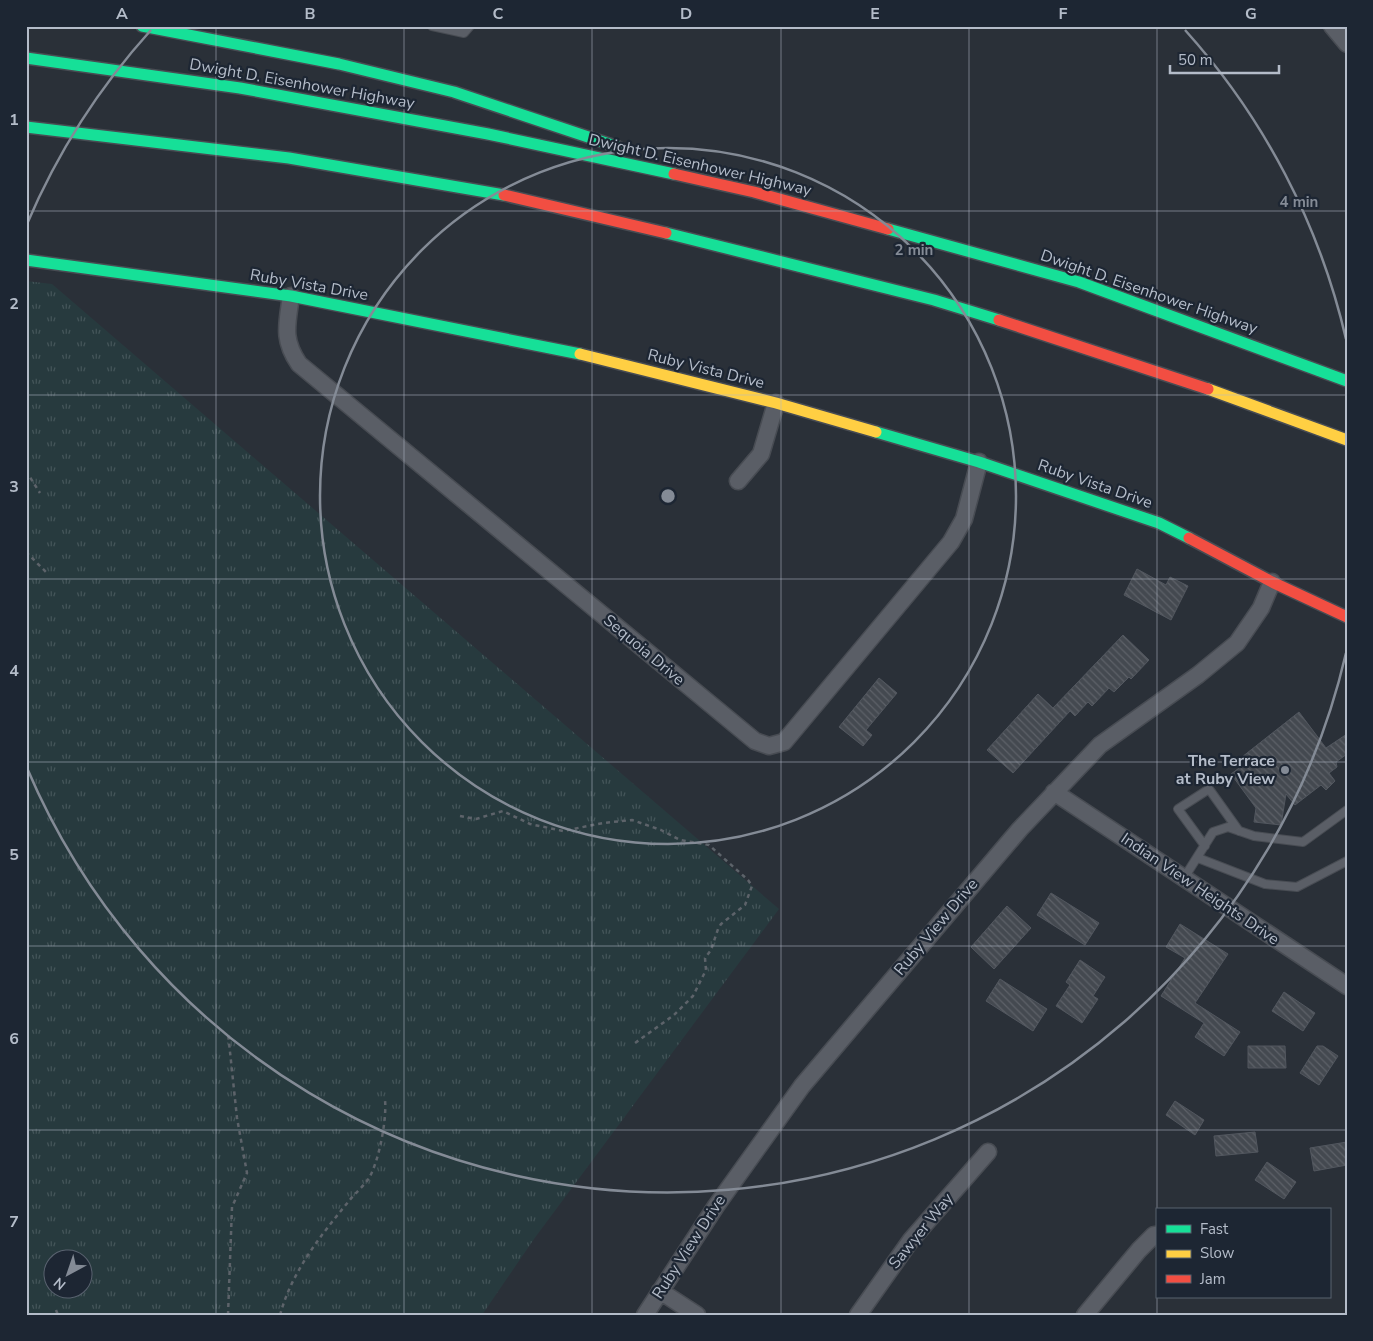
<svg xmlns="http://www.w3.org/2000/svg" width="1373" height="1341" viewBox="0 0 1373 1341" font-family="'Nunito Sans',sans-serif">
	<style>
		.grass { fill: url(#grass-tufts); fill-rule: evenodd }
		.building { fill: url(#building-back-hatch); stroke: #52575f }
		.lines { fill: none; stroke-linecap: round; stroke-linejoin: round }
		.lane-casing { stroke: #484c53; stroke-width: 10 }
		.street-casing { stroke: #484c53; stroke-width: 19 }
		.fast-casing { stroke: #484c53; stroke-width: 14 }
		.slow-casing { stroke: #484c53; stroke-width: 14 }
		.jam-casing { stroke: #484c53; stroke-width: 14 }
		.path { stroke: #5d636a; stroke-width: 2.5; stroke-dasharray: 4 4; stroke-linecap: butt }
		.lane { stroke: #5a5e66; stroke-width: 8 }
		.street { stroke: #5a5e66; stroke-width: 16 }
		.fast { stroke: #16e098; stroke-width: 11 }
		.slow { stroke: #ffcf43; stroke-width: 11 }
		.jam { stroke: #f24e42; stroke-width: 11 }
		.grid { fill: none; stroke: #b4bcc9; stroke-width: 1; stroke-opacity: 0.55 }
		.ring { fill: none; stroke: #848b96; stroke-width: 2.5 }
		.poi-dot { fill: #848b96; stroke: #1d2633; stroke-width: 2 }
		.labels { text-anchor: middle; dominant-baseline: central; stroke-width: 4.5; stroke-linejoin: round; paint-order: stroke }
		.street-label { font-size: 16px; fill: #b4bcc9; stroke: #1d2633 }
		.poi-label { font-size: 16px; font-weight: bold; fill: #b4bcc9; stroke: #1d2633; text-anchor: end }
		.centre { fill: #848b96; stroke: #1d2633; stroke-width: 2.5 }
		.ring-label { font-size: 15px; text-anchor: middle; font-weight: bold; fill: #848b96; stroke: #1d2633; stroke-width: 4.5; stroke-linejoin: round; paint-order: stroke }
		.neatline { fill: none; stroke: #b4bcc9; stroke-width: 2 }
		.grid-label { font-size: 16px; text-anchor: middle; font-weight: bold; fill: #b4bcc9 }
	</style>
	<defs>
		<pattern id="grass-tufts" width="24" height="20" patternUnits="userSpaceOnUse" patternTransform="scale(1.25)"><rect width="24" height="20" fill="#273a3e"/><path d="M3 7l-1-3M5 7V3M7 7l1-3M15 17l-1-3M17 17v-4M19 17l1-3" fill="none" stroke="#445559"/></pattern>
		<pattern id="building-back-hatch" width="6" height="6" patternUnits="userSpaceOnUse" patternTransform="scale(1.25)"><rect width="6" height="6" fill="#444950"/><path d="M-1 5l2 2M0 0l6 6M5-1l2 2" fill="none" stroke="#5d6168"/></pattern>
	</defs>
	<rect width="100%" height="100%" fill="#2a3038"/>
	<!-- grass -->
	<path class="grass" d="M 26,281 L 52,284 L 779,909 L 534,1239 L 482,1315 L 26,1315 ZM 52,1258 L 82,1258 L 82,1288 L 52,1288 Z"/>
	<!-- building -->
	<path class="building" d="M 1137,569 L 1166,585 L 1170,577 L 1188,586 L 1171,620 L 1124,595 Z
		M 1123,635 L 1149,660 L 1131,679 L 1129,677 L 1114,692 L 1109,688 L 1092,706 L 1088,702 L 1075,716 L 1070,711 L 1013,773 L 987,750 L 1038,694 L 1053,708 Z
		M 879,678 L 897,693 L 866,730 L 872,735 L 863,746 L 839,727 Z
		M 1299,712 L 1326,748 L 1347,734 L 1347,754 L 1336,762 L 1337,767 L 1329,773 L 1335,781 L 1326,790 L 1321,785 L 1295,805 L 1286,794 L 1281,825 L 1254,822 L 1256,808 L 1231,774 L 1246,763 L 1242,757 Z
		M 1051,893 L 1099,923 L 1085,945 L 1037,915 Z
		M 1007,906 L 1031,928 L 994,969 L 971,947 Z
		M 1180,924 L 1228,954 L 1195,1003 L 1240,1032 L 1224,1056 L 1195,1037 L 1204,1023 L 1161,996 L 1185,958 L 1166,947 Z
		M 1080,960 L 1105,977 L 1093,996 L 1098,999 L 1082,1023 L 1056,1006 L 1070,985 L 1066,982 Z
		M 1000,979 L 1047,1009 L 1033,1031 L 986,1001 Z
		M 1284,992 L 1315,1013 L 1303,1031 L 1272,1011 Z
		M 1248,1046 L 1285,1046 L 1286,1068 L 1248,1068 Z
		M 1317,1046 L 1323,1046 L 1338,1056 L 1319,1085 L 1300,1073 Z
		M 1175,1101 L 1204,1120 L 1195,1135 L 1166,1115 Z
		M 1255,1132 L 1258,1152 L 1216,1156 L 1214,1136 Z
		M 1347,1142 L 1347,1165 L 1314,1171 L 1310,1148 Z
		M 1267,1162 L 1296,1182 L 1284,1199 L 1255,1180 Z"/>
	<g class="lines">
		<defs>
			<path id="lane" d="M 432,26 L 464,33 L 470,26
				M 1205,846 L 1178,809 L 1209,789 L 1239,831
				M 1198,858 L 1265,884 L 1297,887 L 1347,861
				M 1184,878 L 1213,832 L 1228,827 L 1254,836 L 1303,842 L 1347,810"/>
			<path id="street" d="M 1332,26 L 1347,44
				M 291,296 C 287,325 282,339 299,364 L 755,741 L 769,746 L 784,742 L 951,542 L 964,519 L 979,462
				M 738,481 L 761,454 L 776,403
				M 1054,792 L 1347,986
				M 660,1291 L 697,1315
				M 645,1315 L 716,1206 L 802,1086 L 1020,829 L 1100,745 L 1198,675 L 1237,643 L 1261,608 L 1272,582
				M 858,1315 L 911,1240 L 988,1152
				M 1085,1315 L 1139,1250 L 1154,1235 L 1157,1235"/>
			<path id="fast" d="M 142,26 L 339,64 L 454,92 L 618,147
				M 26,58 L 240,88 L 488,134 L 674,174
				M 26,127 L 289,158 L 504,195
				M 888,229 L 1079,282 L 1347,381
				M 666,233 L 934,300 L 999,320
				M 26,260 L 291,296 L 580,354
				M 876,432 L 979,462 L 1159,523 L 1189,538"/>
			<path id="slow" d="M 580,354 L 776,403 L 876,432
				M 1208,389 L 1347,440"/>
			<path id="jam" d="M 674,174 L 754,192 L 888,229
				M 504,195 L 666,233
				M 999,320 L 1208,389
				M 1189,538 L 1272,582 L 1347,617"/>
		</defs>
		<!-- lane casing -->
		<use href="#lane" class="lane-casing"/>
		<!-- street casing -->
		<use href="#street" class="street-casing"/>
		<!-- fast casing -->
		<use href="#fast" class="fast-casing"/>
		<!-- slow casing -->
		<use href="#slow" class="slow-casing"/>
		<!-- jam casing -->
		<use href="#jam" class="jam-casing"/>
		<!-- path -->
		<path class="path" d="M 26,471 L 40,493
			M 26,552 L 48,574
			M 460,816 L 476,819 L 503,811 L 530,824 L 563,831 L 603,823 L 632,820 L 661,830 L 680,840 L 709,845 L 748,880 L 752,886 L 745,905 L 721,924 L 718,929 L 711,950 L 705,958 L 706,970 L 693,996 L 674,1015 L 635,1043
			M 56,1310 L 58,1315
			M 228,1315 L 232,1207 L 247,1173 L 237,1118 L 228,1033
			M 280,1315 C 292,1271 321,1235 349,1201 C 355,1193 364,1186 369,1178 C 379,1161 387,1119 385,1100"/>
		<!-- lane -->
		<use href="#lane" class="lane"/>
		<!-- street -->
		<use href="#street" class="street"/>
		<!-- fast -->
		<use href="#fast" class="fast"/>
		<!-- slow -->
		<use href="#slow" class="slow"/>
		<!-- jam -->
		<use href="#jam" class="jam"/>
	</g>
	<!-- grid -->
	<path class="grid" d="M 216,26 L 216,1315M 404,26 L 404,1315M 592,26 L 592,1315M 781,26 L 781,1315M 969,26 L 969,1315M 1157,26 L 1157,1210M 26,211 L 1347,211M 26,395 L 1347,395M 26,579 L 1347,579M 26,762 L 1347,762M 26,946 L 1347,946M 26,1130 L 1347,1130M 1157,1297 L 1157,1315"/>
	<!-- distance rings -->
	<g class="ring">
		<circle cx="668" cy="496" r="348"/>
		<path d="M1346 653A696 696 0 0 1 27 768M27 224A696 696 0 0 1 151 30M1185 30A696 696 0 0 1 1346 339"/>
	</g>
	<!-- markers -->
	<circle class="poi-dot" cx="1285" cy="770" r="5"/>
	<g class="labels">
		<!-- street labels -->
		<g class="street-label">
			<text transform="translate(302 84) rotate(10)">Dwight D. Eisenhower Highway</text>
			<text transform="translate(700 165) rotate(13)">Dwight D. Eisenhower Highway</text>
			<text transform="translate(309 285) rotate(10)">Ruby Vista Drive</text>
			<text transform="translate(1149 292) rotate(19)">Dwight D. Eisenhower Highway</text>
			<text transform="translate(706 369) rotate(14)">Ruby Vista Drive</text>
			<text transform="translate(1095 484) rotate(19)">Ruby Vista Drive</text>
			<text transform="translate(644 650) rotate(40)">Sequoia Drive</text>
			<text transform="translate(1200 889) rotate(34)">Indian View Heights Drive</text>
			<text transform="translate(936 927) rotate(-50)">Ruby View Drive</text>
			<text transform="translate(921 1231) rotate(-51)">Sawyer Way</text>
			<text transform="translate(689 1247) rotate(-57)">Ruby View Drive</text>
		</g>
		<!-- poi labels -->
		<g class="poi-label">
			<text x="1275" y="761">The Terrace<tspan x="1275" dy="18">at Ruby View</tspan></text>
		</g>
	</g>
	<circle cx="668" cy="496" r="8" class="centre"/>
	<g class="ring-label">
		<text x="1299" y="207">4 min</text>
		<text x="914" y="255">2 min</text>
	</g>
	<!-- border -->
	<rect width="1373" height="1341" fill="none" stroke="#1d2633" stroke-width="55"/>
	<!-- legend -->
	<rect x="1156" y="1208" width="175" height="90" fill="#1d2633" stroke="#59626f"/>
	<rect x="1166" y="1225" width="25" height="8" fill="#16e098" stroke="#59626f"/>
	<text x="1200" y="1234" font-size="15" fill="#b4bcc9">Fast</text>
	<rect x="1166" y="1250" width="25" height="8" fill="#ffcf43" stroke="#59626f"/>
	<text x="1200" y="1258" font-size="15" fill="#b4bcc9">Slow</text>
	<rect x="1166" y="1275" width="25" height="8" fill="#f24e42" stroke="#59626f"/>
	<text x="1200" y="1284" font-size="15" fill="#b4bcc9">Jam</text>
	<!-- north arrow -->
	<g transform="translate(68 1274) rotate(220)"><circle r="24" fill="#1d2633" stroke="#59626f"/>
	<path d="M0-4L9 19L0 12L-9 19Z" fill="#848b96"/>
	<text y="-8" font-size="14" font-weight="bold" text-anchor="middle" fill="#b4bcc9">N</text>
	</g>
	<!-- scale -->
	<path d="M1170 65v8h109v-8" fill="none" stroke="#b4bcc9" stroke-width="2.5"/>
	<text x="1178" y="65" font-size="15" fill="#b4bcc9" stroke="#1d2633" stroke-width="4" paint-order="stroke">50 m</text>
	<rect x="28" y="28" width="1318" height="1286" class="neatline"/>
	<g class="grid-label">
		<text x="122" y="19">A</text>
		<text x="310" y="19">B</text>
		<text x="498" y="19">C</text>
		<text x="686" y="19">D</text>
		<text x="875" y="19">E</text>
		<text x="1063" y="19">F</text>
		<text x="1251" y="19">G</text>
		<text x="14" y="125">1</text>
		<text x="14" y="309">2</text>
		<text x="14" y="492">3</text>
		<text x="14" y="676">4</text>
		<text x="14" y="860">5</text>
		<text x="14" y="1044">6</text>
		<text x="14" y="1227">7</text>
	</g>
</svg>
